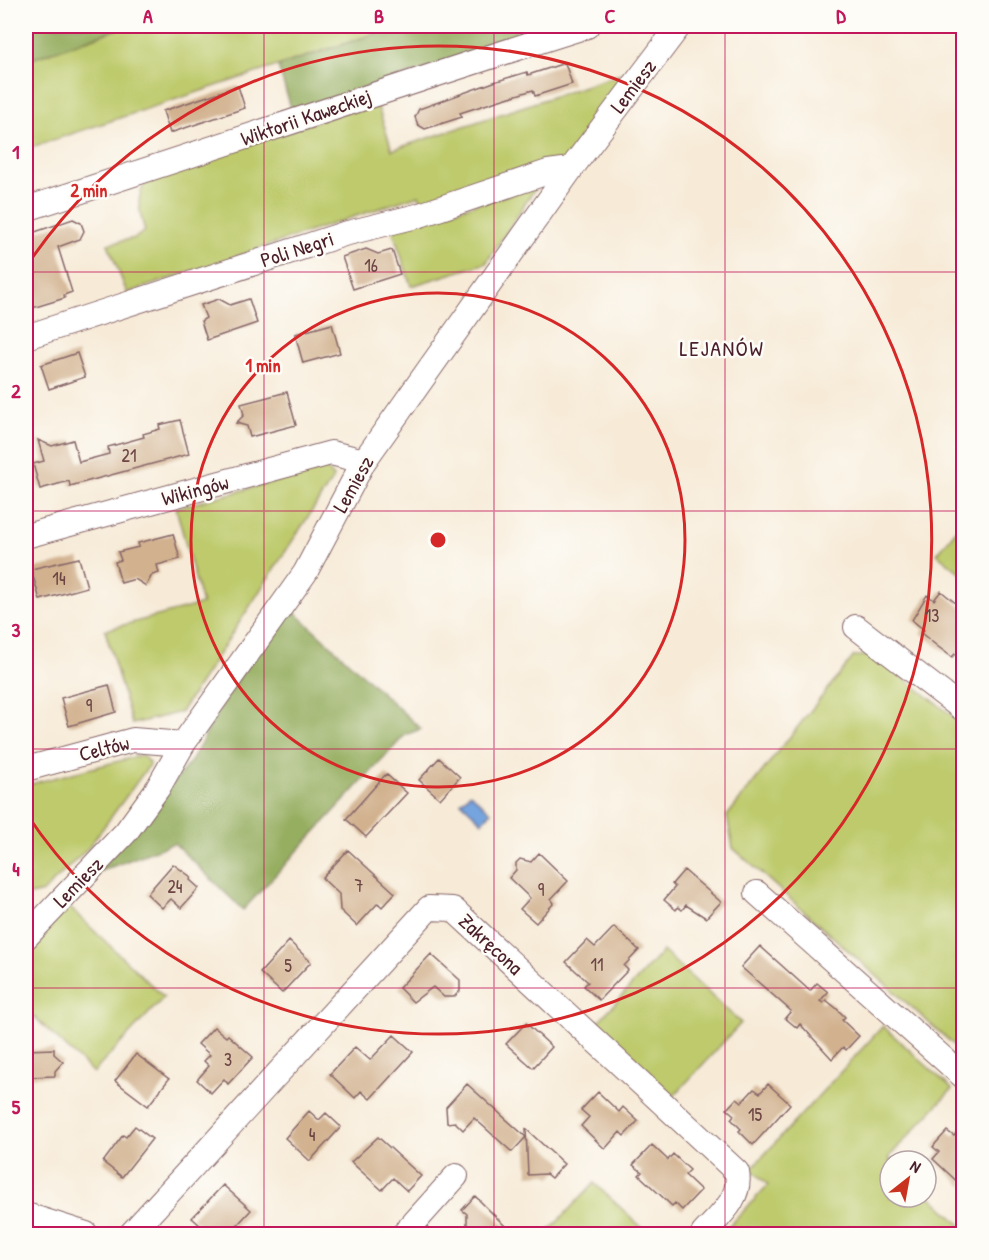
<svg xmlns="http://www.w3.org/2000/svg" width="989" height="1260" viewBox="0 0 989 1260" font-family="'Patrick Hand',sans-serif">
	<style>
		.green { fill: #beca6c; stroke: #84744c; stroke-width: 1.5 }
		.forest { fill: #96ae60; stroke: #706646; stroke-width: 1.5 }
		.water { fill: #75a4de; stroke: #606284; stroke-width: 1.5 }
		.building { fill: #d1b18e }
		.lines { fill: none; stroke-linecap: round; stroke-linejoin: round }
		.street-casing { stroke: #876668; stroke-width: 26 }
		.street { stroke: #fff; stroke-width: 24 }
		.grid { fill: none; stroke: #c2185b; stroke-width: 1.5; stroke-opacity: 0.55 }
		.ring { fill: none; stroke: #d62828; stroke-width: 3 }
		.labels { text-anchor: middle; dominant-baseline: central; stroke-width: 5; stroke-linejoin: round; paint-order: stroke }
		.number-label { font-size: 18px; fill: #6c4444 }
		.street-label { font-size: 21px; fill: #4a1f2b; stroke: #fdfcf7 }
		.neighbourhood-label { font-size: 22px; letter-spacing: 1.5px; fill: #4a1f2b; stroke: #fdfcf7 }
		.centre { fill: #d62828; stroke: #fdfcf7; stroke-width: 3 }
		.ring-label { font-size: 18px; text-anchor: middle; font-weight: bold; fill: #d62828; stroke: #fdfcf7; stroke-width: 5; stroke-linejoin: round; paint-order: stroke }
		.neatline { fill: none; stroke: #c2185b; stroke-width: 2 }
		.grid-label { font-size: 20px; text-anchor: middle; font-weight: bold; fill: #c2185b }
	</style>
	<rect width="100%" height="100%" fill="#fdfcf7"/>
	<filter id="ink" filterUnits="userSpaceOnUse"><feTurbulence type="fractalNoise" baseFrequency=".0167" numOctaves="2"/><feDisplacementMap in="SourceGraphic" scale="12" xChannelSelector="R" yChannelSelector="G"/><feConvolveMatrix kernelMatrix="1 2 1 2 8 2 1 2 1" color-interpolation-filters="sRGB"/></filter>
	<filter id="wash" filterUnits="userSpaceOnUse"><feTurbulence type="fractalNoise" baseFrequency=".008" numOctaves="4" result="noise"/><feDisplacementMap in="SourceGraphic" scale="24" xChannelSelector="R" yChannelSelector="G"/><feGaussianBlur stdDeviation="1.35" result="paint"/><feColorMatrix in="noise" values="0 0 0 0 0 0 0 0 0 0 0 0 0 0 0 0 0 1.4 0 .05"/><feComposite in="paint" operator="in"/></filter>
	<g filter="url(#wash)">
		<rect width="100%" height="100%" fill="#f7ebd8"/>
		<!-- green -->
		<path class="green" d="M 126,26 L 398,26 L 26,149 L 26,61 Z
			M 639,68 L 570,160 L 429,206 L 421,202 L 419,195 L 127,293 L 108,244 L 135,238 L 145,231 C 139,210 133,193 152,177 L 376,101 L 392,150 Z
			M 536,187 L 486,263 L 411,286 L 392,228 Z
			M 326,468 L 334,477 L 181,712 L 132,724 L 105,630 L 202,604 L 176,508 Z
			M 963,521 L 964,575 L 963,575 L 937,554 Z
			M 854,656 L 876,656 L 963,724 L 963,1053 L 733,848 L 727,816 Z
			M 142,755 L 150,764 L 89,847 L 43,892 L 26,896 L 26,785 Z
			M 67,905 L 164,997 L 93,1073 L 26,1009 L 26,951 Z
			M 663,951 L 741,1023 L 673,1097 L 595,1025 Z
			M 883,1026 L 952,1089 L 889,1157 L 892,1161 L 890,1161 L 890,1197 L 926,1197 L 926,1192 L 963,1227 L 963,1234 L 722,1234 L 768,1185 L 751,1169 Z
			M 594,1183 L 649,1234 L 546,1234 Z"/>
		<!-- forest -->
		<path class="forest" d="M 26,26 L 126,26 L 26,61 Z
			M 398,26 L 564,26 L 292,111 L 278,66 Z
			M 286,604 L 421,729 L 405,735 L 243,910 L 174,843 L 98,872 L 192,760 L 221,706 Z"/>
		<!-- water -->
		<path class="water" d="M 470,793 L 491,812 L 482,822 L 461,802 Z"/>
		<g id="blocks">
			<!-- building -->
			<path class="building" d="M 565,63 L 572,84 L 535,96 L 533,90 L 500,100 L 460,113 L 462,117 L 425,129 L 418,125 L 415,117 L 419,109 L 494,82 L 527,72 L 528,75 Z
				M 238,86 L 245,108 L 170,133 L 163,111 Z
				M 73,219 L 81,223 L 84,231 L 80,239 L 58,247 L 72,292 L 64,295 L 65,298 L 26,310 L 26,235 Z
				M 366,249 L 378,254 L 392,250 L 400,274 L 353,289 L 342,257 Z
				M 219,299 L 230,305 L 249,299 L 257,323 L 207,340 L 201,321 L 206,318 L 201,305 Z
				M 332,324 L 340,353 L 303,363 L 295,334 Z
				M 77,353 L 85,377 L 49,389 L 41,365 Z
				M 287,392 L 296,425 L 250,437 L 247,426 L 236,423 L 244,415 L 241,404 Z
				M 180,420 L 189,454 L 70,486 L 69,481 L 40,489 L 33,464 L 44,461 L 38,440 L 52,446 L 73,440 L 79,462 L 109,454 L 108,447 L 144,437 L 143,434 L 160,429 L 159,425 Z
				M 173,534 L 180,559 L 157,565 L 159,573 L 152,575 L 146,586 L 135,579 L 121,583 L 115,562 L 121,560 L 118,552 L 139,547 L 138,543 Z
				M 79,558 L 87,587 L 40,600 L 31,569 Z
				M 941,591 L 963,609 L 963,660 L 955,654 L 952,657 L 937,646 L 921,633 L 924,630 L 912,620 L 927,595 L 934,600 Z
				M 109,685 L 116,712 L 69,726 L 61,698 Z
				M 439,758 L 460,777 L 440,799 L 419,780 Z
				M 386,774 L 407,793 L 366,837 L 346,819 Z
				M 348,850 L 395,893 L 382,907 L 378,903 L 357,926 L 340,910 L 339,894 L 322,878 Z
				M 539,853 L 568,881 L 551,899 L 554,903 L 536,923 L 520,909 L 530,898 L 509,878 L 516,870 L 516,863 L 520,859 L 531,862 Z
				M 173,864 L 191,877 L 190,880 L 199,888 L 181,908 L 171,899 L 162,908 L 147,894 Z
				M 684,870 L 721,902 L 706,918 L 686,905 L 682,910 L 678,907 L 676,910 L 664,900 L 675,887 L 672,884 Z
				M 614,927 L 639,950 L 624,966 L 628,970 L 599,1000 L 584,986 L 588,982 L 566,962 L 587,940 L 595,947 Z
				M 289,941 L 311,962 L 282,993 L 260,973 Z
				M 760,946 L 810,991 L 817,983 L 828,992 L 820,1001 L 823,1003 L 826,1000 L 836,1008 L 845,1017 L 842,1020 L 859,1036 L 846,1050 L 843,1047 L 832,1059 L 800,1024 L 797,1028 L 785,1018 L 791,1011 L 741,967 Z
				M 431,954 L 460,980 L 460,991 L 454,997 L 444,997 L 433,987 L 413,1002 L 399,988 Z
				M 526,1023 L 552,1047 L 533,1068 L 506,1044 Z
				M 214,1027 L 226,1037 L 228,1035 L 253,1057 L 228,1084 L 224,1079 L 211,1093 L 197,1080 L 209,1066 L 204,1061 L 210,1055 L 198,1044 Z
				M 394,1035 L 413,1052 L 370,1099 L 361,1091 L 355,1098 L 330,1074 L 355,1047 L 370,1060 Z
				M 54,1049 L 54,1054 L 63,1062 L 55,1071 L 55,1076 L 26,1077 L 26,1050 Z
				M 136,1054 L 169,1079 L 148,1106 L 115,1081 Z
				M 467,1084 L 526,1137 L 512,1152 L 474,1118 L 463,1130 L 455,1122 L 447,1123 L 446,1107 Z
				M 768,1084 L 790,1104 L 753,1145 L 739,1131 L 741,1129 L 731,1119 L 734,1115 L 727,1109 L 737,1098 L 742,1102 L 754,1089 L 760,1093 Z
				M 598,1092 L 619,1112 L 623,1107 L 638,1121 L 624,1136 L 620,1132 L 605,1149 L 581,1126 L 589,1117 L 581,1110 Z
				M 309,1111 L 319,1120 L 326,1113 L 341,1127 L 310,1161 L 285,1138 Z
				M 963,1125 L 963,1187 L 933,1159 L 939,1152 L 933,1147 L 936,1143 L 947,1131 L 954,1136 Z
				M 135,1126 L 152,1139 L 122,1177 L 103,1162 L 123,1135 L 126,1137 Z
				M 526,1129 L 564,1164 L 551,1178 L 546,1174 L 528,1175 Z
				M 378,1137 L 421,1176 L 407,1191 L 393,1178 L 382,1190 L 351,1162 Z
				M 652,1145 L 668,1160 L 673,1154 L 690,1170 L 685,1175 L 701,1190 L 682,1210 L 675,1203 L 672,1206 L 639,1175 L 642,1172 L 633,1165 Z
				M 223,1185 L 251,1210 L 229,1234 L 210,1234 L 192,1218 Z
				M 475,1196 L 505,1226 L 497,1234 L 467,1234 L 467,1214 L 462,1210 Z"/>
		</g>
	</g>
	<g filter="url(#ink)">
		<use href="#blocks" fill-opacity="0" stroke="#876668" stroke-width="1.5"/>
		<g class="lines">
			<defs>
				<path id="street" d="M 26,209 C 213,149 399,85 587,26
					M 26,337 L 344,234 L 417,216 L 548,172 L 571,169
					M 26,536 L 331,453 L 364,461
					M 856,627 L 964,710
					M 26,769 L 133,740 L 183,744
					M 757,893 L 964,1077
					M 26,937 L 126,832 L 158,788 L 183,744 L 305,573 L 364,461 L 571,169 L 679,26
					M 26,1215 L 86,1234
					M 131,1234 L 429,908 L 453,909 L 737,1172 C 742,1199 719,1216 703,1234
					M 404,1234 L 456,1176"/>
			</defs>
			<!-- street casing -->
			<use href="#street" class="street-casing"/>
			<!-- street -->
			<use href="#street" class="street"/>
		</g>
	</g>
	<!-- grid -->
	<path class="grid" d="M 264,26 L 264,1234M 494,26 L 494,1234M 725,26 L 725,1234M 26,272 L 964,272M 26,511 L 964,511M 26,749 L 964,749M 26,988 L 964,988"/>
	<!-- distance rings -->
	<g class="ring">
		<circle cx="438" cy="540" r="247"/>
		<path d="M26 267A494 494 0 1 1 26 813"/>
	</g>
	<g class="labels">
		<!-- number labels -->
		<g class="number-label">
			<text x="371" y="265">16</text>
			<text x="129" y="455">21</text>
			<text x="59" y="578">14</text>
			<text x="932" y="615">13</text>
			<text x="89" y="705">9</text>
			<text x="359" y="885">7</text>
			<text x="175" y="886">24</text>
			<text x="541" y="889">9</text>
			<text x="597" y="964">11</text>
			<text x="288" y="965">5</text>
			<text x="228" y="1059">3</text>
			<text x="755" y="1114">15</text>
			<text x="312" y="1134">4</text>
		</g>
		<!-- street labels -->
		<g class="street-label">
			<text transform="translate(633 86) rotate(-53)">Lemiesz</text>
			<text transform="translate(306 117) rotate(-19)">Wiktorii Kaweckiej</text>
			<text transform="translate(297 249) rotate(-18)">Poli Negri</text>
			<text transform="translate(353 484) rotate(-61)">Lemiesz</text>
			<text transform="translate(195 490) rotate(-15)">Wikingów</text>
			<text transform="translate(104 748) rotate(-14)">Celtów</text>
			<text transform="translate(78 882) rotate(-46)">Lemiesz</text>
			<text transform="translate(491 944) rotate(43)">Zakręcona</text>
		</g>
		<!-- neighbourhood labels -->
		<g class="neighbourhood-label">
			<text x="722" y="348">LEJANÓW</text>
		</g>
	</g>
	<circle cx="438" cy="540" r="9" class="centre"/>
	<g class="ring-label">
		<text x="89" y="197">2 min</text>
		<text x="263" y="372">1 min</text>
	</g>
	<!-- margin -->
	<rect width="989" height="1260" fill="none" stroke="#fdfcf7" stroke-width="66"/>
	<!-- north arrow -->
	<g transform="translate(908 1179) rotate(31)"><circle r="28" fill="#fdfcf7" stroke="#b5a4a5" stroke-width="1.5"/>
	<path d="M0-4.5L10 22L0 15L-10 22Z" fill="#c8321e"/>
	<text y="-9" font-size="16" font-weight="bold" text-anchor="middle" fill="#4a1f2b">N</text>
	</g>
	<rect x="33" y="33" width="923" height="1194" class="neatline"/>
	<g class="grid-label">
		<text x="148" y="23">A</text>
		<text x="379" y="23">B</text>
		<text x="610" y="23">C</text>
		<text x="841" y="23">D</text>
		<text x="16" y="159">1</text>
		<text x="16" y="398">2</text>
		<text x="16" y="637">3</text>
		<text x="16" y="876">4</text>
		<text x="16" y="1114">5</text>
	</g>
</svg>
